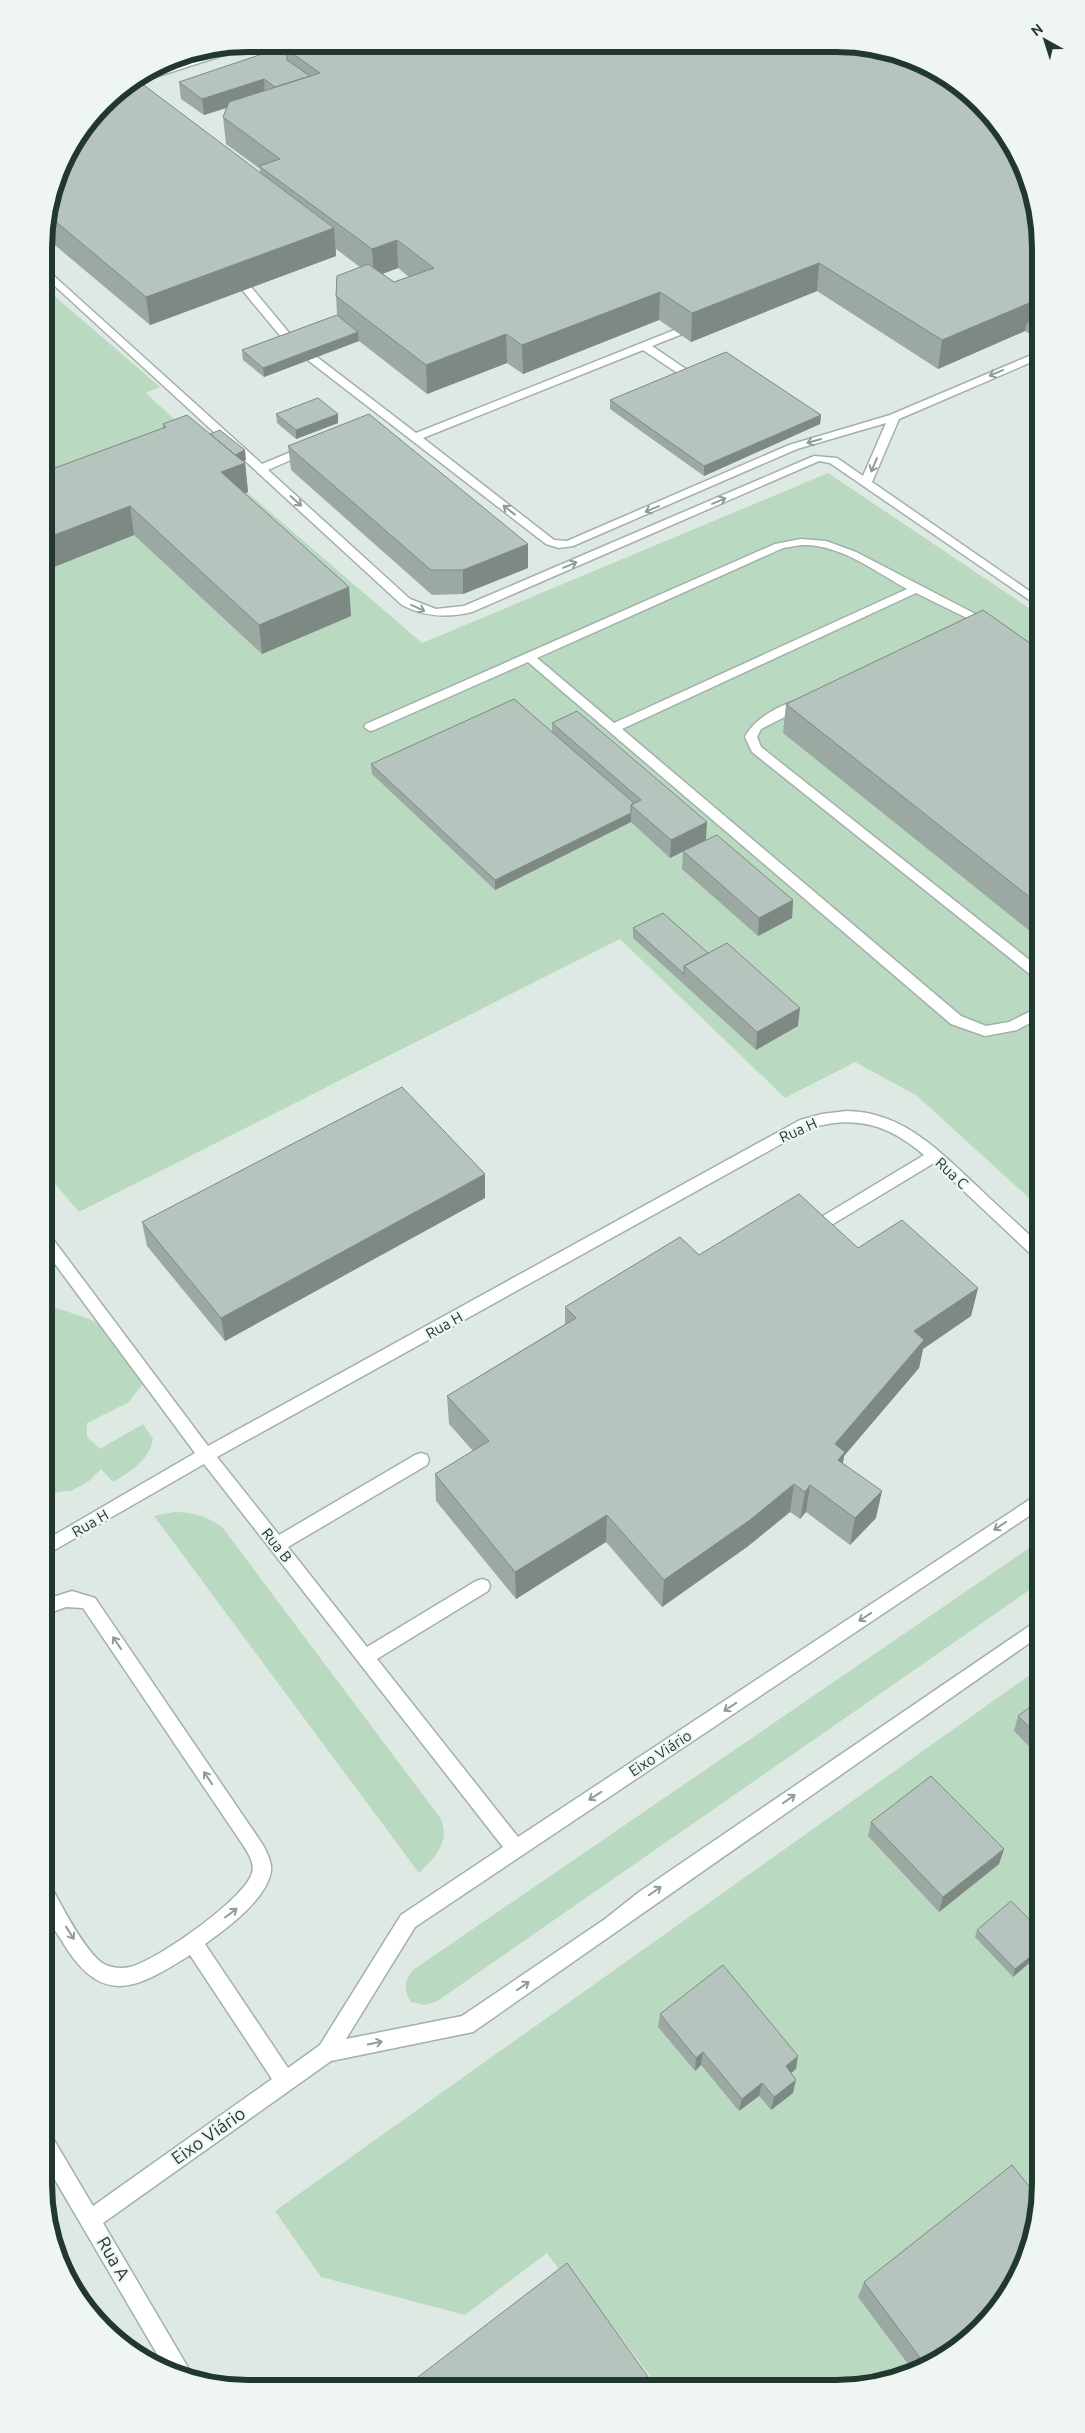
<svg xmlns="http://www.w3.org/2000/svg" width="1085" height="2433" viewBox="0 0 1085 2433" font-family="Ubuntu,sans-serif">
	<style>
		.green { fill: #b9dac0; fill-rule: evenodd }
		.lines { fill: none; stroke-linecap: round; stroke-linejoin: round }
		.minor-casing { stroke: #a2b0ab; stroke-width: 3 }
		.minor { fill: #fff; fill-rule: evenodd }
		.wall { fill: #9ca9a3; fill-rule: evenodd }
		.shaded-wall { fill: #7f8984 }
		.building { fill: #b5c4bd; stroke: #7f8984 }
		.oneway { stroke: #909c98 }
		.labels { text-anchor: middle; dominant-baseline: central; stroke-width: 4.5; stroke-linejoin: round; paint-order: stroke }
		.street-label { font-size: 15px; fill: #213831; stroke: #eff6f2 }
		.near-street-label { font-size: 18px; fill: #213831; stroke: #eff6f2 }
		.rim { fill: none; stroke: #213831; stroke-width: 6 }
	</style>
	<rect width="100%" height="100%" fill="#dfe9e4"/>
	<!-- green -->
	<path class="green" d="M 44,287 L 160,387 L 146,393 L 188,432 L 191,444 L 422,643 L 828,473 L 1041,616 L 1041,1209 L 916,1095 L 855,1062 L 785,1098 L 620,939 L 79,1212 L 44,1171 Z
		M 44,1304 L 87,1318 L 112,1330 L 138,1349 L 148,1371 L 141,1386 L 129,1402 L 87,1423 L 87,1437 L 100,1449 L 143,1424 L 153,1439 C 149,1460 131,1472 113,1482 L 101,1469 L 89,1481 L 71,1491 L 58,1492 L 44,1500 Z
		M 174,1512 C 194,1512 206,1516 222,1527 L 441,1819 C 450,1842 436,1857 419,1873 L 154,1516 Z
		M 1041,1540 L 1041,1582 L 436,2002 L 424,2005 L 411,2002 C 403,1989 404,1982 413,1970 Z
		M 1041,1667 L 1041,1710 L 1014,1731 L 1041,1759 L 1041,2198 L 1036,2220 L 859,2297 L 913,2372 L 890,2382 L 837,2389 L 659,2388 L 568,2266 L 560,2271 L 547,2253 L 465,2315 L 321,2277 L 275,2211 ZM 721,1979 L 790,2095 L 771,2110 L 759,2096 L 740,2111 L 701,2065 L 694,2071 Z"/>
	<g class="lines">
		<defs>
			<path id="minor" d="M 248,44 L 258,44 L 140,82 L 134,82 L 146,74 Z
				M 44,267 L 262,464 L 303,447 L 311,447 L 311,451 L 268,470 L 410,599 L 436,609 L 464,606 L 814,456 L 837,458 L 863,476 L 886,423 L 797,449 L 573,546 L 559,548 L 546,544 L 309,361 L 309,357 L 317,357 L 416,433 L 692,323 L 700,323 L 700,327 L 652,346 L 693,374 L 693,378 L 685,378 L 643,350 L 423,438 L 554,540 L 567,541 L 789,445 L 890,415 L 1041,351 L 1041,358 L 899,419 L 872,482 L 1041,599 L 1041,608 L 830,463 L 819,461 L 472,612 C 447,618 425,617 402,605 L 44,276 Z
				M 247,286 L 251,287 L 295,340 L 295,344 L 287,344 L 243,291 L 242,289 Z
				M 801,539 L 826,541 L 856,552 L 985,619 L 979,623 L 975,622 L 916,593 L 622,729 L 961,1016 L 986,1026 L 1009,1022 L 1041,1006 L 1041,1017 L 1017,1030 L 985,1036 L 951,1024 L 528,662 L 374,730 L 370,731 L 364,727 L 366,724 L 775,544 ZM 801,545 C 838,543 875,571 907,589 L 614,723 L 537,658 L 783,548 Z
				M 804,698 L 808,699 L 810,702 L 808,705 L 761,729 L 757,737 L 761,747 L 1041,969 L 1041,981 L 1036,979 L 752,752 L 745,737 C 755,717 782,704 804,698 Z
				M 847,1111 C 904,1112 940,1152 979,1188 C 999,1208 1021,1226 1041,1246 L 1041,1261 L 1036,1259 L 934,1163 L 833,1224 L 823,1224 L 820,1220 L 823,1216 L 924,1155 C 888,1124 855,1115 810,1128 L 217,1457 L 279,1535 L 415,1455 L 421,1453 L 427,1455 L 429,1460 L 427,1465 L 288,1547 L 367,1647 L 476,1581 L 482,1579 L 488,1581 L 490,1586 L 488,1591 L 377,1659 L 518,1837 L 1041,1492 L 1041,1508 L 415,1927 L 346,2039 L 462,2016 L 605,1919 L 639,1892 L 1041,1618 L 1041,1635 L 473,2032 L 331,2061 L 103,2223 L 193,2376 L 191,2379 L 167,2371 L 44,2161 L 44,2132 L 51,2135 L 93,2206 L 272,2079 L 190,1955 C 139,1987 104,2008 65,1946 C 59,1935 48,1922 44,1910 C 42,1902 44,1891 44,1883 L 51,1886 C 61,1905 86,1954 104,1964 C 111,1968 122,1969 130,1967 C 156,1961 245,1899 252,1873 C 255,1863 248,1853 243,1845 L 83,1608 L 66,1607 L 44,1615 L 44,1600 L 72,1591 L 95,1598 L 263,1845 C 267,1853 272,1862 271,1871 C 267,1899 226,1929 205,1944 L 288,2068 L 320,2045 L 401,1915 L 503,1847 L 204,1464 L 44,1556 L 44,1541 L 195,1453 L 44,1249 L 44,1232 L 49,1234 L 208,1446 L 800,1120 L 822,1114 Z"/>
		</defs>
		<!-- minor casing -->
		<use href="#minor" class="minor-casing"/>
		<!-- minor -->
		<use href="#minor" class="minor"/>
	</g>
	<!-- wall -->
	<path class="wall" d="M 286,49 L 1041,248 L 1041,341 L 1025,331 L 938,369 L 817,291 L 691,342 L 659,320 L 523,374 L 507,363 L 427,394 L 359,341 L 264,377 L 243,360 L 242,350 L 337,315 L 336,296 L 360,267 L 336,249 L 336,256 L 150,325 L 44,236 L 44,235 L 65,158 L 260,172 L 260,169 L 226,144 L 223,117 L 227,108 L 204,115 L 181,99 L 179,82 L 287,56 ZM 398,268 L 409,277 L 394,282 L 382,274 Z
		M 610,400 L 821,415 L 820,424 L 704,476 L 610,409 Z
		M 276,414 L 338,414 L 338,423 L 296,439 L 277,423 Z
		M 163,424 L 210,434 L 246,460 L 243,461 L 245,463 L 248,492 L 244,493 L 349,587 L 351,616 L 262,654 L 134,535 L 44,571 L 163,428 Z
		M 288,446 L 528,544 L 528,568 L 463,594 L 432,595 L 291,470 Z
		M 1041,651 L 1041,940 L 783,733 L 786,704 Z
		M 552,723 L 706,840 L 670,858 L 631,822 L 495,890 L 372,774 L 371,764 L 552,732 Z
		M 683,851 L 793,900 L 792,918 L 758,936 L 682,869 Z
		M 633,928 L 708,953 L 798,1026 L 756,1050 L 633,938 Z
		M 485,1198 L 225,1341 L 147,1246 L 142,1222 Z
		M 858,1248 L 978,1288 L 971,1316 L 923,1349 L 919,1368 L 844,1456 L 843,1463 L 876,1518 L 850,1545 L 806,1512 L 800,1519 L 790,1512 L 747,1547 L 662,1607 L 606,1542 L 516,1599 L 436,1501 L 435,1474 L 473,1451 L 449,1424 L 447,1396 L 565,1324 L 565,1307 L 699,1255 Z
		M 1041,1699 L 1041,1759 L 1014,1731 L 1018,1716 Z
		M 871,1822 L 1004,1849 L 999,1864 L 939,1912 L 868,1836 Z
		M 977,1930 L 1041,1931 L 1013,1977 L 975,1937 Z
		M 660,2014 L 796,2069 L 791,2073 L 793,2093 L 771,2110 L 759,2096 L 739,2111 L 701,2065 L 695,2071 L 658,2027 Z
		M 864,2282 L 950,2355 L 913,2371 L 858,2297 Z"/>
	<!-- shaded-wall -->
	<path class="shaded-wall" d="M 264,79 L 265,95 L 204,115 L 202,99 Z
		M 334,228 L 336,256 L 150,325 L 146,297 Z
		M 397,240 L 398,268 L 374,277 L 372,249 Z
		M 819,263 L 817,291 L 691,342 L 692,313 Z
		M 660,292 L 659,320 L 523,374 L 522,345 Z
		M 1041,298 L 1041,324 L 1027,322 L 1025,331 L 938,369 L 942,340 Z
		M 358,332 L 359,341 L 264,377 L 263,368 Z
		M 506,334 L 507,363 L 427,394 L 426,365 Z
		M 338,414 L 338,423 L 296,439 L 296,430 Z
		M 821,415 L 820,424 L 704,476 L 704,466 Z
		M 245,450 L 246,460 L 221,470 L 220,461 Z
		M 245,463 L 248,492 L 224,501 L 221,472 Z
		M 130,506 L 134,535 L 44,571 L 44,539 Z
		M 528,544 L 528,568 L 463,594 L 463,570 Z
		M 349,587 L 351,616 L 262,654 L 259,625 Z
		M 631,813 L 631,822 L 495,890 L 495,880 Z
		M 707,822 L 706,840 L 670,858 L 671,840 Z
		M 793,900 L 792,918 L 758,936 L 759,918 Z
		M 800,1008 L 798,1026 L 756,1050 L 757,1032 Z
		M 485,1174 L 485,1198 L 225,1341 L 221,1318 Z
		M 978,1288 L 971,1316 L 923,1349 L 919,1368 L 844,1456 L 840,1479 L 835,1444 L 914,1331 Z
		M 794,1484 L 790,1512 L 747,1547 L 662,1607 L 664,1580 Z
		M 810,1485 L 806,1512 L 800,1519 L 805,1492 Z
		M 882,1491 L 876,1518 L 850,1545 L 855,1518 Z
		M 607,1515 L 606,1542 L 516,1599 L 515,1572 Z
		M 1004,1849 L 999,1864 L 939,1912 L 943,1897 Z
		M 1041,1948 L 1041,1953 L 1013,1977 L 1015,1969 Z
		M 703,2052 L 701,2065 L 695,2071 L 696,2058 Z
		M 798,2056 L 796,2069 L 783,2079 L 786,2066 Z
		M 796,2080 L 793,2093 L 771,2110 L 774,2097 Z
		M 762,2083 L 759,2096 L 739,2111 L 742,2099 Z"/>
	<!-- building -->
	<path class="building" d="M 303,44 L 876,48 L 927,65 L 972,95 L 1014,146 L 1034,195 L 1041,248 L 1041,298 L 942,340 L 819,263 L 692,313 L 660,292 L 522,345 L 506,334 L 426,365 L 336,296 L 337,276 L 368,264 L 394,282 L 434,268 L 397,240 L 372,249 L 259,166 L 280,159 L 223,117 L 229,102 L 320,73 L 286,49 Z
		M 277,49 L 287,56 L 287,60 L 310,76 L 275,87 L 264,79 L 202,99 L 179,82 Z
		M 137,80 L 334,228 L 146,297 L 49,216 L 65,158 L 113,95 Z
		M 337,315 L 358,332 L 263,368 L 242,350 Z
		M 1041,316 L 1041,331 L 1027,322 Z
		M 726,352 L 821,415 L 704,466 L 610,400 Z
		M 318,398 L 338,414 L 296,430 L 276,414 Z
		M 369,414 L 528,544 L 463,570 L 431,570 L 288,446 Z
		M 187,415 L 245,463 L 221,472 L 349,587 L 259,625 L 130,506 L 44,539 L 44,472 L 166,427 L 163,424 Z
		M 220,430 L 245,450 L 235,455 L 210,434 Z
		M 983,610 L 1041,651 L 1041,906 L 786,704 Z
		M 514,699 L 634,803 L 631,805 L 631,813 L 495,880 L 371,764 Z
		M 577,711 L 707,822 L 671,840 L 631,805 L 641,800 L 552,723 Z
		M 717,835 L 793,900 L 759,918 L 683,851 Z
		M 663,913 L 708,953 L 684,966 L 684,974 L 633,928 Z
		M 727,943 L 800,1008 L 757,1032 L 684,966 Z
		M 402,1087 L 485,1174 L 221,1318 L 142,1222 Z
		M 799,1194 L 858,1248 L 902,1220 L 978,1288 L 914,1331 L 924,1340 L 835,1444 L 845,1452 L 838,1460 L 882,1491 L 855,1518 L 810,1485 L 805,1492 L 794,1484 L 750,1520 L 664,1580 L 607,1515 L 515,1572 L 435,1474 L 489,1441 L 447,1396 L 576,1318 L 565,1307 L 680,1237 L 699,1255 Z
		M 1041,1699 L 1041,1738 L 1018,1716 Z
		M 931,1776 L 1004,1849 L 943,1897 L 871,1822 Z
		M 1011,1901 L 1041,1931 L 1041,1948 L 1015,1969 L 977,1930 Z
		M 723,1965 L 798,2056 L 786,2066 L 796,2080 L 774,2097 L 762,2083 L 742,2099 L 703,2052 L 696,2058 L 660,2014 Z
		M 1012,2165 L 1040,2200 L 1026,2263 L 999,2309 L 950,2355 L 926,2366 L 864,2282 Z
		M 567,2263 L 656,2388 L 405,2387 Z"/>
	<!-- one-way arrows -->
	<defs><path id="oneway-shaft" d="M-6 0H5M1.5-3L5.5 0L1.5 3" fill="none" stroke-width="1.6" stroke-linecap="round" stroke-linejoin="round" transform="scale(1.25)"/></defs>
	<g class="oneway">
		<use href="#oneway-shaft" transform="translate(996 373) rotate(157)"/>
		<use href="#oneway-shaft" transform="translate(814 441) rotate(164)"/>
		<use href="#oneway-shaft" transform="translate(874 465) rotate(113)"/>
		<use href="#oneway-shaft" transform="translate(296 501) rotate(42)"/>
		<use href="#oneway-shaft" transform="translate(719 501) rotate(-23)"/>
		<use href="#oneway-shaft" transform="translate(652 509) rotate(157)"/>
		<use href="#oneway-shaft" transform="translate(509 510) rotate(-142)"/>
		<use href="#oneway-shaft" transform="translate(570 565) rotate(-23)"/>
		<use href="#oneway-shaft" transform="translate(418 608) rotate(25)"/>
		<use href="#oneway-shaft" transform="translate(1000 1526) rotate(146)"/>
		<use href="#oneway-shaft" transform="translate(865 1617) rotate(146)"/>
		<use href="#oneway-shaft" transform="translate(117 1643) rotate(-124)"/>
		<use href="#oneway-shaft" transform="translate(730 1707) rotate(146)"/>
		<use href="#oneway-shaft" transform="translate(208 1778) rotate(-124)"/>
		<use href="#oneway-shaft" transform="translate(595 1796) rotate(147)"/>
		<use href="#oneway-shaft" transform="translate(789 1799) rotate(-35)"/>
		<use href="#oneway-shaft" transform="translate(655 1891) rotate(-35)"/>
		<use href="#oneway-shaft" transform="translate(231 1913) rotate(-37)"/>
		<use href="#oneway-shaft" transform="translate(70 1933) rotate(58)"/>
		<use href="#oneway-shaft" transform="translate(523 1986) rotate(-35)"/>
		<use href="#oneway-shaft" transform="translate(375 2043) rotate(-11)"/>
	</g>
	<g class="labels">
		<!-- street labels -->
		<g class="street-label">
			<text transform="translate(798 1130) rotate(-24)">Rua H</text>
			<text transform="translate(952 1173) rotate(43)">Rua C</text>
			<text transform="translate(444 1325) rotate(-29)">Rua H</text>
			<text transform="translate(90 1523) rotate(-30)">Rua H</text>
			<text transform="translate(277 1545) rotate(52)">Rua B</text>
			<text transform="translate(660 1753) rotate(-33)">Eixo Viário</text>
		</g>
		<!-- near-street labels -->
		<g class="near-street-label">
			<text transform="translate(208 2135) rotate(-35)">Eixo Viário</text>
			<text transform="translate(114 2258) rotate(60)">Rua A</text>
		</g>
	</g>
	<!-- crop -->
	<path d="M0 0H1085V2433H0ZM248 52H836A196 196 0 0 1 1032 248V2184A196 196 0 0 1 836 2380H248A196 196 0 0 1 52 2184V248A196 196 0 0 1 248 52Z" fill="#eff6f2" fill-rule="evenodd"/>
	<path class="rim" d="M248 52H836A196 196 0 0 1 1032 248V2184A196 196 0 0 1 836 2380H248A196 196 0 0 1 52 2184V248A196 196 0 0 1 248 52Z"/>
	<!-- north arrow -->
	<g transform="translate(1045 40) rotate(321)" stroke="#eff6f2" stroke-width="4" paint-order="stroke">
	<path d="M0-4L9 19L0 12L-9 19Z" fill="#213831"/>
	<text y="-8" font-size="14" font-weight="bold" text-anchor="middle" fill="#213831">N</text>
	</g>
</svg>
